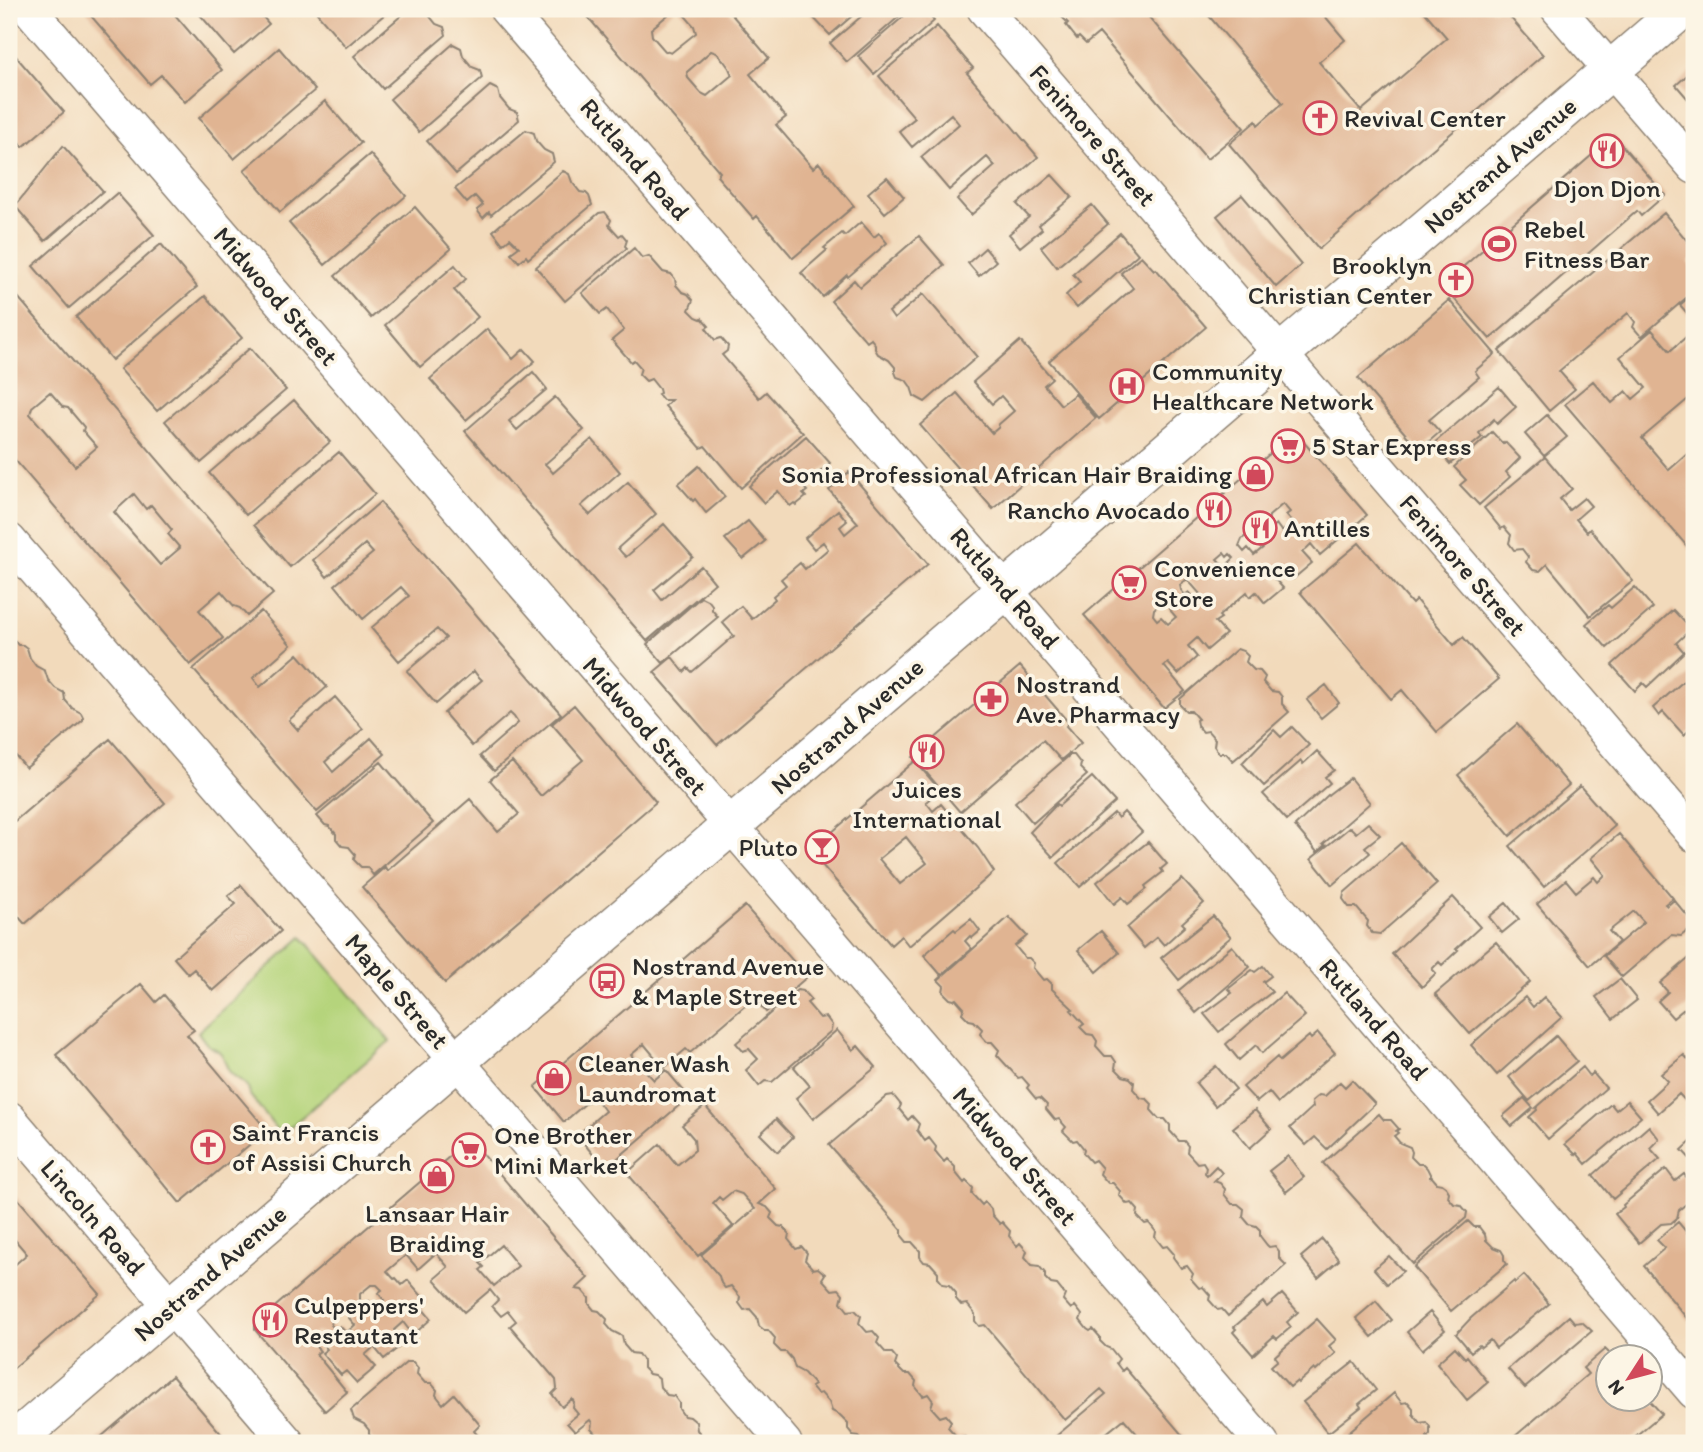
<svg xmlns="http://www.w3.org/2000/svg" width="1703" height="1452" viewBox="0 0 1703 1452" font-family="Itim,sans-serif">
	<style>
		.green { fill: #b5d47b; stroke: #708053; stroke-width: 2 }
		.building { fill: #e0b492; fill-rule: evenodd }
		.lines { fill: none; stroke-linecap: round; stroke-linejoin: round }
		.street-casing { stroke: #8e8273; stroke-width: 36 }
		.secondary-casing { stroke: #8e8273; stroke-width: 41 }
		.street { stroke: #fff; stroke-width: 33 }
		.secondary { stroke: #fff; stroke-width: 38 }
		.labels { text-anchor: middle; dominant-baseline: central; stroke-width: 7; stroke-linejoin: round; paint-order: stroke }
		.poi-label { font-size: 26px; fill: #2b2b2b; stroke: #fcf5e5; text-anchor: start }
		.street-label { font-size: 26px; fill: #2b2b2b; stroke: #fcf5e5 }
	</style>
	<rect width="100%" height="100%" fill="#fcf5e5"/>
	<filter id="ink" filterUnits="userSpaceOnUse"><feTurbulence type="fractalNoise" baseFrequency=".0143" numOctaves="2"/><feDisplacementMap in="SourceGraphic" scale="14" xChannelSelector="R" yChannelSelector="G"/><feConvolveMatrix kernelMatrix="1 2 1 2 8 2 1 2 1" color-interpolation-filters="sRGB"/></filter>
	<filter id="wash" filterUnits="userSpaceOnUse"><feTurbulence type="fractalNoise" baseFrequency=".00686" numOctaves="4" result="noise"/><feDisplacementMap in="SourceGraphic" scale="28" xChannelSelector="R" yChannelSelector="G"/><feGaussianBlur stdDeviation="1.57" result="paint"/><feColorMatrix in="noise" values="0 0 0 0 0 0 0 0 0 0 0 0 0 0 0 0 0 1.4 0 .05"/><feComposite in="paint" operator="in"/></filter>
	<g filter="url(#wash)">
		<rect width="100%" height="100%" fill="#f2dabb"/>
		<!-- green -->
		<path class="green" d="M 302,937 L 390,1041 L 281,1135 L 250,1095 C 248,1082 241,1082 233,1075 C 226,1070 226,1062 222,1055 C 217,1048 214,1049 209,1046 C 205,1043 201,1036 198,1032 Z"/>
		<g id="blocks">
			<!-- building -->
			<path class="building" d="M 85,9 L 170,9 L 222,70 L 185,102 L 161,75 L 150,84 Z
				M 195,9 L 256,9 L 269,24 L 234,54 Z
				M 322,9 L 391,9 L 346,47 L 317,13 Z
				M 409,9 L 427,9 L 427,13 L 436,24 L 444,27 L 446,35 L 383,89 L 354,56 Z
				M 581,9 L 629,9 L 635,11 L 638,9 L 675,9 L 651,29 L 652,36 L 665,51 L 671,53 L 696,33 L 694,26 L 681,11 L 676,9 L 727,9 L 769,58 L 750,74 L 786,117 L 776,125 L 813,168 L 819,163 L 854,206 L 793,258 L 757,216 L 754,219 L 717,176 L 720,172 ZM 711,51 L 717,53 L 724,61 L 729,68 L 732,75 L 707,96 L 701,93 L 695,86 L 688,78 L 687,72 Z
				M 814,9 L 860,9 L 830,35 L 809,13 Z
				M 870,9 L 898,9 L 902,14 L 847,62 L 830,43 Z
				M 912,9 L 924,9 L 934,21 L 874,74 L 858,56 Z
				M 1052,9 L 1142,9 L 1244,128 L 1207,159 L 1099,33 L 1086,44 L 1079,37 L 1077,39 L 1066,25 L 1068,23 L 1060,15 L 1056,14 Z
				M 1203,9 L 1319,9 L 1345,40 L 1319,62 L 1361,111 L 1447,38 L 1422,9 L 1503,9 L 1543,55 L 1368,204 L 1369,205 L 1319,249 L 1229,144 L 1256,121 L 1258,125 L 1283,103 Z
				M 937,26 L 973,68 L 967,73 L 1038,157 L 971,215 L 957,199 L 995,166 L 987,157 L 949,190 L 921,157 L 959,124 L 951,114 L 912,147 L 899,131 L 915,118 L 879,76 Z
				M 453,44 L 461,48 L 463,56 L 472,67 L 480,70 L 482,78 L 419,132 L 390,99 Z
				M 279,48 L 315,90 L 234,159 L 199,118 Z
				M 13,53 L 64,112 L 23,147 L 9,131 L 9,57 Z
				M 1694,69 L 1694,106 L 1676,85 Z
				M 490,86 L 498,90 L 500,98 L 509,109 L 517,112 L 519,120 L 456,174 L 427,141 Z
				M 325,101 L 361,143 L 280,212 L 244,170 Z
				M 526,130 L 534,133 L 536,141 L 544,150 L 552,154 L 554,162 L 491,215 L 489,212 L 483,218 L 477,210 L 483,205 L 475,196 L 467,203 L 455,189 Z
				M 1614,136 L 1665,195 L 1641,216 L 1637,211 L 1490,339 L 1442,285 Z
				M 63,146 L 103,191 L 45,241 L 15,206 Z
				M 370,154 L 406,196 L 325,265 L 289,223 Z
				M 563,171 L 569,174 L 572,182 L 580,192 L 586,193 L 589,196 L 592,205 L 528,259 L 526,256 L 519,262 L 511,253 L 519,247 L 510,238 L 503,244 L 493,231 Z
				M 1052,175 L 1072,197 L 1039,225 L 1042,229 L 1020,247 L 1009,234 L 1029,217 L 1017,204 Z
				M 887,177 L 904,197 L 885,213 L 868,193 Z
				M 117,193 L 154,235 L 69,308 L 33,266 Z
				M 1242,195 L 1301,265 L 1276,287 L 1217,216 Z
				M 1092,205 L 1108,224 L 1057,267 L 1041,247 Z
				M 415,207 L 451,249 L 371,318 L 335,276 Z
				M 605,212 L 611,220 L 609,225 L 619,236 L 622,234 L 627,240 L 625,246 L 627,248 L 565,301 L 536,267 L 599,213 Z
				M 1664,213 L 1694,249 L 1694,257 L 1688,263 L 1694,269 L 1694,291 L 1642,336 L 1639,334 L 1633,327 L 1635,322 L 1628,313 L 1559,371 L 1575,389 L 1549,411 L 1499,351 Z
				M 861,222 L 874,237 L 879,233 L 887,243 L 848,277 L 847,275 L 823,297 L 801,273 L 827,250 L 824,248 L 842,233 L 845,236 Z
				M 1120,233 L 1138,254 L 1077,308 L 1066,295 L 1080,282 L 1073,274 Z
				M 919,236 L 944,265 L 889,312 L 894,319 L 923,294 L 977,357 L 925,402 L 914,396 L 911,387 L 906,380 L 897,377 L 895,372 L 895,367 L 889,360 L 878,354 L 875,349 L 875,344 L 871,339 L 867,342 L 831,301 L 854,280 L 860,287 Z
				M 161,244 L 197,287 L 112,360 L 76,317 Z
				M 634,248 L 642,258 L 649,256 L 663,272 L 671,274 L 675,279 L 676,285 L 682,292 L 688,294 L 693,300 L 689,310 L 696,317 L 701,319 L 702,318 L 709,326 L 706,328 L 715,340 L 721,338 L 728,346 L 727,351 L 722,355 L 759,398 L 766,392 L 803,433 L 741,488 L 705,446 L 701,448 L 665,406 L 671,400 L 663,400 L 658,394 L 660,393 L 659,389 L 651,379 L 646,381 L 639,374 L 641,368 L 634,360 L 631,362 L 612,340 L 624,330 L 607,309 L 600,314 L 582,293 Z
				M 985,248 L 996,261 L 979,276 L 968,263 Z
				M 1141,256 L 1154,270 L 1156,269 L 1206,327 L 1099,419 L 1049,361 L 1133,288 L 1121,273 Z
				M 455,265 L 466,279 L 454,290 L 478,317 L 420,367 L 385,325 Z
				M 1694,293 L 1694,321 L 1680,305 Z
				M 17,296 L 273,594 L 247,616 L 240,608 L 234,606 L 221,591 L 199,610 L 223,638 L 190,665 L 9,453 L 9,303 ZM 50,392 L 63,407 L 68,408 L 84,427 L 83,431 L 97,447 L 75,466 L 30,414 L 32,407 ZM 134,494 L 146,509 L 151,505 L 172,530 L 168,534 L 180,548 L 160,565 L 114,512 Z
				M 205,296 L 242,338 L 157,411 L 120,369 Z
				M 1449,300 L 1495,354 L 1475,371 L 1479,377 L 1429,420 L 1440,432 L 1419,450 L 1358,378 Z
				M 487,329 L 513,359 L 524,349 L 535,361 L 466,420 L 430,379 Z
				M 1652,330 L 1670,351 L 1694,330 L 1694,394 L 1642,438 L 1669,470 L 1694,448 L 1694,549 L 1691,551 L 1565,404 L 1593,381 L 1612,403 L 1626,391 L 1633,399 L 1646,388 L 1620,357 Z
				M 1020,341 L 1052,378 L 1044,385 L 1061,405 L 1075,394 L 1096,418 L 993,509 L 920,425 L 957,393 L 992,433 L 999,427 L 998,425 L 1014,411 L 1001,396 L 992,404 L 973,382 Z
				M 250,348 L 286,390 L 201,463 L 165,421 Z
				M 533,372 L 547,389 L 509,421 L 517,430 L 555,397 L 584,430 L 545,464 L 549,468 L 553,473 L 592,439 L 620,472 L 581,506 L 590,515 L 628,482 L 656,514 L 618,548 L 622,553 L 626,557 L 664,524 L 693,557 L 654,590 L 662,600 L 701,566 L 715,583 L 647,641 L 465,431 Z
				M 1499,387 L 1516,407 L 1497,424 L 1494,419 L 1479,433 L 1482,437 L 1450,464 L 1433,444 Z
				M 294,400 L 330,442 L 246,515 L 209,473 Z
				M 1547,415 L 1567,437 L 1544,456 L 1525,434 Z
				M 1295,432 L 1367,515 L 1320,555 L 1311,544 L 1307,548 L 1302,552 L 1312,563 L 1293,579 L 1283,568 L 1273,577 L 1283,588 L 1265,603 L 1256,592 L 1250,597 L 1247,592 L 1219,616 L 1221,618 L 1215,622 L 1226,634 L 1207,650 L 1197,638 L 1188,646 L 1197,657 L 1178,674 L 1168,663 L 1164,666 L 1185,691 L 1164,708 L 1084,615 ZM 1283,504 L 1290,512 L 1286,515 L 1293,523 L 1282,532 L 1276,524 L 1272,527 L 1268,522 L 1269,516 ZM 1255,529 L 1261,536 L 1258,539 L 1264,547 L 1254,555 L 1248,548 L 1244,552 L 1239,546 L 1242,539 ZM 1224,553 L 1227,557 L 1230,554 L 1234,558 L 1229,563 L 1236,570 L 1231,574 L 1217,559 ZM 1187,579 L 1201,595 L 1196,599 L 1189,592 L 1185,595 L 1181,590 L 1180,585 ZM 1167,597 L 1174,605 L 1169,609 L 1176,617 L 1168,624 L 1161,617 L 1157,620 L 1153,615 L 1154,609 Z
				M 1492,432 L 1503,444 L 1505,442 L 1520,458 L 1506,472 L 1510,477 L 1479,505 L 1460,485 L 1466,480 L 1454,467 Z
				M 806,436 L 830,463 L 803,487 L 807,491 L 803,494 L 806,497 L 796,505 L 794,503 L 790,506 L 778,491 L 764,503 L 749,486 Z
				M 339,452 L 375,494 L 290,567 L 254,525 Z
				M 1545,457 L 1572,489 L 1560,499 L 1569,510 L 1584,498 L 1591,506 L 1576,519 L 1587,532 L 1590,529 L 1633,581 L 1590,616 L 1547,564 L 1540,571 L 1533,570 L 1526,562 L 1528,557 L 1522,549 L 1514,550 L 1509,543 L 1511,535 L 1504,527 L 1501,529 L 1484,508 Z
				M 699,466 L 725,497 L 706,513 L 695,499 L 693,501 L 678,484 Z
				M 849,472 L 928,564 L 717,745 L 654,672 L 672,657 L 684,672 L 688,668 L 692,672 L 734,636 L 722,622 L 741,606 L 752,619 L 775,599 L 773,596 L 786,585 L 781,579 L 800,563 L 805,569 L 828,549 L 823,542 L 814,549 L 805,538 L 838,510 L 847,521 L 840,527 L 845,534 L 858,523 L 829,490 Z
				M 380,502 L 561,714 L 494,771 L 480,756 L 518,723 L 514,717 L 510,713 L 472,746 L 444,713 L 482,680 L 477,675 L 474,671 L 436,704 L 407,671 L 446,638 L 437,629 L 399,661 L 371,628 L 409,596 L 401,587 L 363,619 L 335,585 L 373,553 L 365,544 L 327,577 L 313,560 Z
				M 748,521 L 765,541 L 743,559 L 725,539 Z
				M 1359,543 L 1412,604 L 1416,600 L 1454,645 L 1463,637 L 1499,679 L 1437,732 L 1402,690 L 1391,699 L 1300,592 Z
				M 1635,587 L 1653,608 L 1607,648 L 1586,624 L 1608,605 L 1611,608 Z
				M 701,597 L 709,601 L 712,605 L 712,610 L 718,617 L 663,663 L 647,644 Z
				M 1673,610 L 1691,629 L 1676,643 L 1684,652 L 1647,687 L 1643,683 L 1635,691 L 1612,665 Z
				M 261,611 L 291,645 L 253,678 L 260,687 L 298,654 L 327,687 L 289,720 L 298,730 L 335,697 L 363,729 L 325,762 L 333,772 L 371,738 L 385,754 L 317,812 L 193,669 Z
				M 9,624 L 12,632 L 11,637 L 18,645 L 23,645 L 27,648 L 30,658 L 36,666 L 45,671 L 48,680 L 55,688 L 64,693 L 65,700 L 72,708 L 81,713 L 83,717 L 83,720 L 26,768 L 9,748 Z
				M 1237,649 L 1243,651 L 1248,656 L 1246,662 L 1254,670 L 1260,671 L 1265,677 L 1263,682 L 1271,691 L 1278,692 L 1282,697 L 1282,704 L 1289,712 L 1233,761 L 1226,753 L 1219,753 L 1214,746 L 1215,739 L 1208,731 L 1203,732 L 1197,725 L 1196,720 L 1198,719 L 1191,711 L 1186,711 L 1180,705 L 1180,699 Z
				M 1020,666 L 1069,723 L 1066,726 L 1081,743 L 1061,760 L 1043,740 L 960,812 L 913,757 Z
				M 1694,672 L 1694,726 L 1684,735 L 1663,712 L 1659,716 L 1653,708 Z
				M 1326,685 L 1339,703 L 1321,718 L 1307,700 Z
				M 574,705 L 656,802 L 445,983 L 362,887 L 385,867 L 387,871 L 470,799 L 498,832 L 519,814 L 490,780 L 512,762 L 541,796 L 563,777 L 583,760 L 552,724 Z
				M 1517,724 L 1569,785 L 1510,836 L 1458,775 Z
				M 1292,727 L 1309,745 L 1264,786 L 1242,763 L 1274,730 L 1281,737 Z
				M 110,739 L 165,803 L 25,924 L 9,906 L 9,826 Z
				M 1317,751 L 1334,770 L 1325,777 L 1330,783 L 1287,820 L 1263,794 L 1301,761 L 1303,764 Z
				M 1070,755 L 1074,755 L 1081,764 L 1080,768 L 1087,775 L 1033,823 L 1015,802 Z
				M 915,761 L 940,790 L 926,802 L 933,811 L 941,804 L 978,848 L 994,872 L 909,946 L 901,936 L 891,945 L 810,851 ZM 906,837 L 927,863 L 900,884 L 879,859 Z
				M 381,762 L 433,823 L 373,875 L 367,867 L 361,867 L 354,860 L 355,854 L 349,847 L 342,846 L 336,839 L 336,834 L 329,826 L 325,825 L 317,816 Z
				M 1092,777 L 1115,802 L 1053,857 L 1030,832 L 1057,804 L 1059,806 Z
				M 1350,778 L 1370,803 L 1323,844 L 1325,845 L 1317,852 L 1295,826 L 1329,794 Z
				M 1580,786 L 1615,826 L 1544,887 L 1510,846 Z
				M 1124,812 L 1142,832 L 1080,887 L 1058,863 L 1114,813 L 1118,818 Z
				M 1368,823 L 1380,835 L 1365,847 L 1370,853 L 1332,885 L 1311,859 L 1350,827 L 1356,833 Z
				M 1619,834 L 1673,898 L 1665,904 L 1667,906 L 1674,900 L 1691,920 L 1691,928 L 1681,936 L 1671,935 L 1622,977 L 1604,956 L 1644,922 L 1634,911 L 1609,931 L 1619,942 L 1590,966 L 1537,904 L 1566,880 L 1576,892 L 1594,877 L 1598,882 L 1605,875 L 1591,858 Z
				M 1148,842 L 1167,864 L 1161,869 L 1163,872 L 1145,886 L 1147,889 L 1128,904 L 1122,897 L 1114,904 L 1097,882 Z
				M 1401,843 L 1437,884 L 1380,934 L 1372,933 L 1367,926 L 1368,921 L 1356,907 L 1349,907 L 1343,899 L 1344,893 Z
				M 1182,879 L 1204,903 L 1182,923 L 1185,926 L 1164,945 L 1157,937 L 1144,948 L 1127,928 Z
				M 241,885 L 281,931 L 213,991 L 194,969 L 188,974 L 174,958 L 236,904 L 228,896 Z
				M 1453,897 L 1480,927 L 1456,949 L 1458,950 L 1442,965 L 1439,962 L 1432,969 L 1436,973 L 1422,987 L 1392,954 Z
				M 1506,903 L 1519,919 L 1502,933 L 1489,917 Z
				M 745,906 L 807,977 L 766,1012 L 754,998 L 690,1053 L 686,1049 L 664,1068 L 644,1044 L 631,1055 L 654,1080 L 666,1070 L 689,1097 L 605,1169 L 577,1135 L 605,1111 L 594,1096 L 564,1122 L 535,1087 Z
				M 1213,916 L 1231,937 L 1179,980 L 1161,958 Z
				M 1009,917 L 1027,936 L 1015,946 L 1025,958 L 1029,958 L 1034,963 L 1033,968 L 1043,980 L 1047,979 L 1052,984 L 1052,989 L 1073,1009 L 1071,1010 L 1084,1024 L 1080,1027 L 1087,1034 L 1093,1035 L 1097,1041 L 1096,1046 L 1105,1056 L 1112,1056 L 1116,1062 L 1115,1068 L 1123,1076 L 1130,1078 L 1134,1082 L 1133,1089 L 1141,1098 L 1147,1099 L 1152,1104 L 1151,1110 L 1159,1119 L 1165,1119 L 1170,1125 L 1170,1131 L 1179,1141 L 1184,1141 L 1188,1146 L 1187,1152 L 1197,1163 L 1203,1162 L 1206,1167 L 1205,1173 L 1207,1175 L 1216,1166 L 1222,1173 L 1214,1181 L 1220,1183 L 1225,1189 L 1224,1194 L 1232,1204 L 1238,1204 L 1244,1209 L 1243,1217 L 1249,1224 L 1256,1226 L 1260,1230 L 1260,1236 L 1267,1245 L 1269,1247 L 1275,1246 L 1279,1251 L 1279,1258 L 1286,1265 L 1228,1316 L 1222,1309 L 1218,1310 L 1209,1300 L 1210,1295 L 1203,1287 L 1199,1288 L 1191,1279 L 1193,1274 L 1187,1266 L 1181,1268 L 1173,1257 L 1174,1254 L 1167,1246 L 1163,1247 L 1155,1237 L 1156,1232 L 1149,1223 L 1145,1224 L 1137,1216 L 1138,1210 L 1132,1203 L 1127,1204 L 1119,1195 L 1120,1191 L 1113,1183 L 1108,1183 L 1100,1174 L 1102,1168 L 1095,1160 L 1091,1162 L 1083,1153 L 1084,1149 L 1077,1140 L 1073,1141 L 1063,1131 L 1066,1127 L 1059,1119 L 1055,1120 L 1046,1109 L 1047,1105 L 1040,1098 L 1036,1099 L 1027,1088 L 1029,1085 L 1022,1077 L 1018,1078 L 997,1055 L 999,1050 L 992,1042 L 987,1042 L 980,1034 L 982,1029 L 974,1021 L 969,1020 L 962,1013 L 964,1008 L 956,999 L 954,1000 L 950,999 L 943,992 L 944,986 L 938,980 Z
				M 971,919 L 980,931 L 972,938 L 970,936 L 965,941 L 972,949 L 941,975 L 924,955 L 954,929 L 956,931 Z
				M 1101,931 L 1119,953 L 1097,972 L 1078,950 Z
				M 1496,942 L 1530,982 L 1470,1034 L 1435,994 Z
				M 1232,946 L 1250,967 L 1196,1013 L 1178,991 Z
				M 1694,954 L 1694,1005 L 1692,1007 L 1690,1004 L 1673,1018 L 1658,1001 L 1668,992 L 1660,983 Z
				M 1263,966 L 1271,976 L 1263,982 L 1272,992 L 1219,1032 L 1204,1014 L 1232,993 L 1228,989 L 1252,970 L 1255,972 Z
				M 1620,979 L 1637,1000 L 1613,1019 L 1596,997 Z
				M 141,984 L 156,1002 L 164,995 L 194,1030 L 187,1035 L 267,1130 L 180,1203 L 56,1055 Z
				M 797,990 L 803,991 L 811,1000 L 807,1003 L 820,1018 L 826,1017 L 832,1025 L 831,1031 L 772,1082 L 765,1081 L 759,1086 L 746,1070 L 758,1059 L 749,1049 L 743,1051 L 736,1043 Z
				M 1284,993 L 1305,1016 L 1262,1053 L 1256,1045 L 1239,1060 L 1226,1044 Z
				M 1525,997 L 1533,1007 L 1544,997 L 1562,1017 L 1497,1075 L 1471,1045 Z
				M 837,1030 L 853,1050 L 858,1046 L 876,1067 L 813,1119 L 796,1098 L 810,1086 L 794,1067 Z
				M 1318,1033 L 1335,1053 L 1278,1103 L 1269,1092 L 1257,1102 L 1243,1087 L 1277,1057 L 1280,1061 L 1309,1036 L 1311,1039 Z
				M 1556,1036 L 1577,1061 L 1529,1101 L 1509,1077 Z
				M 1684,1055 L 1694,1066 L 1694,1105 L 1691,1107 L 1679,1094 L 1658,1113 L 1647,1100 L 1668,1081 L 1661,1074 Z
				M 1216,1066 L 1236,1089 L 1215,1106 L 1196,1083 Z
				M 1583,1067 L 1590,1076 L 1593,1073 L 1606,1088 L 1548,1139 L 1529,1117 L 1537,1110 L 1536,1108 Z
				M 1352,1080 L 1375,1104 L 1327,1149 L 1315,1137 L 1306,1145 L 1290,1128 L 1313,1107 L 1312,1101 L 1319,1095 L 1325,1096 L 1340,1082 L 1345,1087 Z
				M 893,1095 L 901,1105 L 899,1109 L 908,1120 L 912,1116 L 919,1124 L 917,1130 L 925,1141 L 929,1138 L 936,1147 L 935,1151 L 944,1162 L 947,1159 L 955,1167 L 955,1172 L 964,1183 L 966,1181 L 973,1188 L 972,1194 L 982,1205 L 985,1202 L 991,1209 L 992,1215 L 1000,1224 L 1002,1222 L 1010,1231 L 1009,1236 L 1017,1246 L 1020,1243 L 1027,1251 L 1025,1257 L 1032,1265 L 1039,1266 L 1045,1273 L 1045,1278 L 1051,1284 L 1057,1285 L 1065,1295 L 1063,1300 L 1071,1309 L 1075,1306 L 1082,1315 L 1080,1320 L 1087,1329 L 1090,1331 L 1093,1329 L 1100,1337 L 1100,1341 L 1106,1347 L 1111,1349 L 1119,1359 L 1116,1363 L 1122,1371 L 1125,1368 L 1189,1443 L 1145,1443 L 1124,1419 L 1094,1443 L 1048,1443 L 1106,1394 L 1101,1389 L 1065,1420 L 985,1325 L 979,1326 L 975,1321 L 975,1314 L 967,1304 L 961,1305 L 956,1299 L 956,1293 L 949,1285 L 943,1284 L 938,1278 L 938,1272 L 930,1263 L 924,1262 L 920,1257 L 920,1251 L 912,1242 L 907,1242 L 902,1236 L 902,1230 L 829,1145 L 887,1096 Z
				M 1524,1098 L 1533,1108 L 1512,1126 L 1503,1116 Z
				M 1627,1101 L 1641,1117 L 1586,1164 L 1577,1153 L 1576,1155 L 1565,1144 L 1611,1104 L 1616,1110 Z
				M 705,1106 L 776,1189 L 759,1204 L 767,1207 L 772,1213 L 770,1218 L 778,1226 L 783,1227 L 789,1234 L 788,1239 L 796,1249 L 802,1247 L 807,1253 L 805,1260 L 813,1269 L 818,1268 L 825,1274 L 822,1279 L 832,1290 L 839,1289 L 843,1294 L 841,1302 L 848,1311 L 855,1310 L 861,1316 L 859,1323 L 867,1332 L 873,1331 L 879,1338 L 877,1343 L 886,1353 L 892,1353 L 897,1359 L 895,1365 L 904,1374 L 910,1374 L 916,1381 L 915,1386 L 923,1396 L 928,1394 L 933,1401 L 931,1407 L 940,1417 L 946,1415 L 951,1421 L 948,1427 L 958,1438 L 964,1436 L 970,1443 L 866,1443 L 859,1436 L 853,1435 L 848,1429 L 848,1423 L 840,1415 L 832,1411 L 829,1402 L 821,1393 L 817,1394 L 811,1387 L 814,1385 L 811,1381 L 804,1373 L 795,1368 L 792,1359 L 786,1352 L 781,1352 L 774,1345 L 775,1338 L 768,1330 L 764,1330 L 759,1326 L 757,1317 L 750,1309 L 744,1310 L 739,1303 L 740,1297 L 731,1286 L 725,1288 L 721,1283 L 719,1276 L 701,1255 L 755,1209 L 742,1194 L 733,1191 L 722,1200 L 719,1197 L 713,1203 L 733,1226 L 698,1256 L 627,1173 L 660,1144 L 677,1165 L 695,1150 L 694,1139 L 682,1125 Z
				M 1255,1110 L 1271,1129 L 1250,1148 L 1233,1128 Z
				M 1379,1114 L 1384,1120 L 1391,1120 L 1399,1129 L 1396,1131 L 1398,1133 L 1394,1136 L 1400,1143 L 1410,1147 L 1412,1152 L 1411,1157 L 1418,1164 L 1423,1164 L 1427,1168 L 1430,1174 L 1430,1178 L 1431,1176 L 1437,1183 L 1442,1184 L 1446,1187 L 1449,1192 L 1448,1197 L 1454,1204 L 1461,1205 L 1467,1212 L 1466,1218 L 1413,1264 L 1323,1163 Z
				M 776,1119 L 793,1137 L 778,1152 L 760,1134 Z
				M 1649,1126 L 1659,1139 L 1650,1148 L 1660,1159 L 1613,1199 L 1593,1175 Z
				M 470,1139 L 588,1278 L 576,1289 L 582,1290 L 589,1298 L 589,1304 L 594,1310 L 599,1311 L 607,1319 L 606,1324 L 612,1331 L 622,1336 L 624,1345 L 631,1353 L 638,1354 L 643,1361 L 643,1368 L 649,1374 L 654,1375 L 659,1379 L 660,1387 L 667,1395 L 674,1396 L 679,1403 L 679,1409 L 684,1416 L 690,1417 L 696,1422 L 697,1430 L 703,1437 L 709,1438 L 714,1443 L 610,1443 L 603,1436 L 597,1436 L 591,1429 L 592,1423 L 590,1420 L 575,1432 L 567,1423 L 578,1414 L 573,1408 L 574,1402 L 572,1399 L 562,1407 L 552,1394 L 557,1389 L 556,1380 L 510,1326 L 516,1321 L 508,1311 L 501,1316 L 492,1306 L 498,1300 L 490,1290 L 464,1312 L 434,1279 L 448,1267 L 436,1253 L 418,1269 L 406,1255 L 387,1271 L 394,1279 L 396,1278 L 402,1285 L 408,1280 L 427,1302 L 421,1307 L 431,1319 L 413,1335 L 403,1322 L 394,1330 L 404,1343 L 384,1359 L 374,1347 L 365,1355 L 376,1367 L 357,1383 L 346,1371 L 341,1375 L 322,1353 L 327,1349 L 321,1342 L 326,1338 L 322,1333 L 316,1332 L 309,1338 L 320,1351 L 316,1354 L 347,1392 L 325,1411 L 255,1330 L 255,1324 ZM 501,1245 L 518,1266 L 494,1286 L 480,1270 L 484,1267 L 480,1263 ZM 371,1285 L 377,1285 L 382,1290 L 378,1293 L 384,1300 L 375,1309 L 369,1301 L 364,1306 L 360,1301 L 360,1294 ZM 343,1309 L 350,1309 L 353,1314 L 349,1318 L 355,1325 L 346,1333 L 340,1326 L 336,1330 L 331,1325 L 332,1319 Z
				M 1694,1139 L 1694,1163 L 1682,1150 Z
				M 1288,1156 L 1304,1177 L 1286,1192 L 1269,1171 Z
				M 1666,1169 L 1675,1181 L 1684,1174 L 1694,1186 L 1694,1197 L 1679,1210 L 1677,1218 L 1671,1223 L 1661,1224 L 1639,1243 L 1615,1214 L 1624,1207 L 1623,1205 Z
				M 13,1193 L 100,1294 L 9,1372 L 9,1270 L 27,1254 L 9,1233 L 9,1197 Z
				M 1468,1221 L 1474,1227 L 1479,1227 L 1485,1235 L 1486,1240 L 1493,1247 L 1501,1250 L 1504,1255 L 1504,1260 L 1507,1264 L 1451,1311 L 1414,1267 Z
				M 1678,1222 L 1694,1241 L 1694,1327 L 1644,1266 L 1665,1248 L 1657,1240 Z
				M 1322,1239 L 1339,1260 L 1318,1278 L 1301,1257 Z
				M 1389,1256 L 1403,1271 L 1387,1284 L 1374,1269 Z
				M 1524,1275 L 1549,1304 L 1496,1348 L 1490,1340 L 1481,1347 L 1479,1345 L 1471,1352 L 1456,1334 L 1471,1318 L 1514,1281 L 1515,1283 Z
				M 1282,1294 L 1298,1312 L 1287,1322 L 1291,1327 L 1277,1339 L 1274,1336 L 1253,1355 L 1233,1332 L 1236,1329 L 1234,1327 L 1263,1302 L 1267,1307 Z
				M 1376,1301 L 1392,1320 L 1372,1337 L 1356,1318 Z
				M 1430,1312 L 1445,1330 L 1422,1350 L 1407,1332 Z
				M 1569,1316 L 1575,1323 L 1582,1322 L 1592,1331 L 1525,1388 L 1508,1369 Z
				M 1317,1319 L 1336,1340 L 1329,1346 L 1336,1353 L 1316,1371 L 1314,1369 L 1298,1383 L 1297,1381 L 1290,1387 L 1271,1366 L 1278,1360 L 1275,1356 Z
				M 1455,1347 L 1465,1358 L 1467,1356 L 1488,1382 L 1467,1400 L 1437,1363 Z
				M 1605,1349 L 1613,1357 L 1608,1358 L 1608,1400 L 1649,1400 L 1662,1414 L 1627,1443 L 1507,1443 L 1588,1374 L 1583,1368 Z
				M 407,1362 L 413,1362 L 418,1368 L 417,1374 L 425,1383 L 431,1383 L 437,1390 L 436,1395 L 443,1404 L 454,1394 L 480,1425 L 474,1431 L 484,1443 L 487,1440 L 489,1443 L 376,1443 L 372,1440 L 369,1434 L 369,1430 L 364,1424 L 354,1419 L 351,1410 Z
				M 1354,1362 L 1376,1390 L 1359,1404 L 1361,1407 L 1328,1433 L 1303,1402 Z
				M 172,1376 L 223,1436 L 220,1439 L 223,1443 L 94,1443 Z
				M 1394,1393 L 1402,1403 L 1408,1402 L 1413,1408 L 1413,1414 L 1420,1423 L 1426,1422 L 1430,1427 L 1430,1434 L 1427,1437 L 1432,1443 L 1339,1443 L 1337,1442 Z"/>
		</g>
	</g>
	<g filter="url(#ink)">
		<use href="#blocks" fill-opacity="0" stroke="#8e8273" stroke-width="2"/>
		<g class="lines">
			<defs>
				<path id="street" d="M 29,9 L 1262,1443
					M 506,9 L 1694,1392
					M 984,9 L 1694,835
					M 1558,9 L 1694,167
					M 9,540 L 785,1443
					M 9,1118 L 288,1443"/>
				<path id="secondary" d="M 12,1443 L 1682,9"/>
			</defs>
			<!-- street casing -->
			<use href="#street" class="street-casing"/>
			<!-- secondary casing -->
			<use href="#secondary" class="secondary-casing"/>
			<!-- street -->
			<use href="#street" class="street"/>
			<!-- secondary -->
			<use href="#secondary" class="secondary"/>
		</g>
	</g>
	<!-- icons -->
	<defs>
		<symbol id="church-ring" viewBox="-11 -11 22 22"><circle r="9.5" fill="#fcf5e5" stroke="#d1495b" stroke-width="1.5"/><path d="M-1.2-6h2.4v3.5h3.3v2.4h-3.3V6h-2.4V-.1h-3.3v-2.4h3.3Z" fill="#d1495b"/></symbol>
		<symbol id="restaurant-ring" viewBox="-11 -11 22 22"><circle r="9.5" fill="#fcf5e5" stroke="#d1495b" stroke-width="1.5"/><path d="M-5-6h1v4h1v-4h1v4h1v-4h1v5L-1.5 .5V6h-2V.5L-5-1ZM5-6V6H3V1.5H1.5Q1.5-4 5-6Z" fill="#d1495b"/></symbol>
		<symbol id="stadium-ring" viewBox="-11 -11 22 22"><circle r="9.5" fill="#fcf5e5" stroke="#d1495b" stroke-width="1.5"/><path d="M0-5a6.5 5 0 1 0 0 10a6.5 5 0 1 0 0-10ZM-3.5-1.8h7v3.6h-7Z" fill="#d1495b"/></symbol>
		<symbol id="hospital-ring" viewBox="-11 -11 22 22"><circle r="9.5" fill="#fcf5e5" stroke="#d1495b" stroke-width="1.5"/><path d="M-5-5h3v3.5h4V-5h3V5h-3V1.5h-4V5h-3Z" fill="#d1495b"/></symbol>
		<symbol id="supermarket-ring" viewBox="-11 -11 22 22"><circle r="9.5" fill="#fcf5e5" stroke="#d1495b" stroke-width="1.5"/><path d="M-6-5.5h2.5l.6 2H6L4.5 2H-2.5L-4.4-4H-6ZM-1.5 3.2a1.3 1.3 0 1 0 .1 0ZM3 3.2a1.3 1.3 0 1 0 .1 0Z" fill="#d1495b"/></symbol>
		<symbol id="shop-ring" viewBox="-11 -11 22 22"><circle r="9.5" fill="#fcf5e5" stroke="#d1495b" stroke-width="1.5"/><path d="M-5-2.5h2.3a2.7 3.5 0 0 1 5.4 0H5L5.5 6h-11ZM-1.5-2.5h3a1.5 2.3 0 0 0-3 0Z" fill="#d1495b"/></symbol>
		<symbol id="pharmacy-ring" viewBox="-11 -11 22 22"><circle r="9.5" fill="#fcf5e5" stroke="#d1495b" stroke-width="1.5"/><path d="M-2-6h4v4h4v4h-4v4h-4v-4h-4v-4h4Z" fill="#d1495b"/></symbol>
		<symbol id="bar-ring" viewBox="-11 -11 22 22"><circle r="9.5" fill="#fcf5e5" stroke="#d1495b" stroke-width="1.5"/><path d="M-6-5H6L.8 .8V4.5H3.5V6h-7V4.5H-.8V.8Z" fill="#d1495b"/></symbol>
		<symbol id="bus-ring" viewBox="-11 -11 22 22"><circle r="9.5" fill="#fcf5e5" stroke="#d1495b" stroke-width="1.5"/><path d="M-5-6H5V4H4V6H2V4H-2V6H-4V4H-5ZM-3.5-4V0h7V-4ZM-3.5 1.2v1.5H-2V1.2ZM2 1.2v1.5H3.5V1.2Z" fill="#d1495b"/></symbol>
	</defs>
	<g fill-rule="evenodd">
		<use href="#church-ring" x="1301" y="99" width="38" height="38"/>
		<use href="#restaurant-ring" x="1588" y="132" width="38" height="38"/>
		<use href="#stadium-ring" x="1480" y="225" width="38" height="38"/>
		<use href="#church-ring" x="1437" y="261" width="38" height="38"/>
		<use href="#hospital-ring" x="1108" y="367" width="38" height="38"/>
		<use href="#supermarket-ring" x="1269" y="427" width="38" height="38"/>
		<use href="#shop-ring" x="1237" y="455" width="38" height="38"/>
		<use href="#restaurant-ring" x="1195" y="491" width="38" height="38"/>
		<use href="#restaurant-ring" x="1241" y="509" width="38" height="38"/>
		<use href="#supermarket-ring" x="1110" y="564" width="38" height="38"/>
		<use href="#pharmacy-ring" x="972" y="680" width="38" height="38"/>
		<use href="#restaurant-ring" x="908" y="733" width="38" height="38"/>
		<use href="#bar-ring" x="803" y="828" width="38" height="38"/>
		<use href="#bus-ring" x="588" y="962" width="38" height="38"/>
		<use href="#shop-ring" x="535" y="1059" width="38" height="38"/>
		<use href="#church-ring" x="189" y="1128" width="38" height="38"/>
		<use href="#supermarket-ring" x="450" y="1131" width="38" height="38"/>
		<use href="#shop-ring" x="418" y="1157" width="38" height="38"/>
		<use href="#restaurant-ring" x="251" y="1301" width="38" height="38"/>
	</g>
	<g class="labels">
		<!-- poi labels -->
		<g class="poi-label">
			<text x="1344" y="118">Revival Center</text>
			<text x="1607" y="188" text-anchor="middle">Djon Djon</text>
			<text x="1524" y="229">Rebel<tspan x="1524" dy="30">Fitness Bar</tspan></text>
			<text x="1432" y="265" text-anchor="end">Brooklyn<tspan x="1432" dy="30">Christian Center</tspan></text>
			<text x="1152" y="371">Community<tspan x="1152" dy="30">Healthcare Network</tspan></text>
			<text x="1312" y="446">5 Star Express</text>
			<text x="1232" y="474" text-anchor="end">Sonia Professional African Hair Braiding</text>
			<text x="1190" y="510" text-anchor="end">Rancho Avocado</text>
			<text x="1284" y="528">Antilles</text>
			<text x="1154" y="568">Convenience<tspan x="1154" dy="30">Store</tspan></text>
			<text x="1016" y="684">Nostrand<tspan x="1016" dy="30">Ave. Pharmacy</tspan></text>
			<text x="927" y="789" text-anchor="middle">Juices<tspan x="927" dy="30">International</tspan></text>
			<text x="798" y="847" text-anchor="end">Pluto</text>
			<text x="632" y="966">Nostrand Avenue<tspan x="632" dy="30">&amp; Maple Street</tspan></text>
			<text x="578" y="1063">Cleaner Wash<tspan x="578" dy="30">Laundromat</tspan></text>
			<text x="232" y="1132">Saint Francis<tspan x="232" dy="30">of Assisi Church</tspan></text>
			<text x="494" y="1135">One Brother<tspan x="494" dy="30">Mini Market</tspan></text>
			<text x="437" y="1213" text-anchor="middle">Lansaar Hair<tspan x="437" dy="30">Braiding</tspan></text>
			<text x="294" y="1305">Culpeppers'<tspan x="294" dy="30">Restautant</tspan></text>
		</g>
		<!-- street labels -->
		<g class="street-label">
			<text transform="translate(1093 135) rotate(49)">Fenimore Street</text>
			<text transform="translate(635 159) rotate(49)">Rutland Road</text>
			<text transform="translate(1500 165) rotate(-41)">Nostrand Avenue</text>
			<text transform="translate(276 296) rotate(49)">Midwood Street</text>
			<text transform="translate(1463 565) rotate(49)">Fenimore Street</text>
			<text transform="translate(1005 588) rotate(49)">Rutland Road</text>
			<text transform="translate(645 726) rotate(49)">Midwood Street</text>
			<text transform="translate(847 726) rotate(-41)">Nostrand Avenue</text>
			<text transform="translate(397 991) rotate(49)">Maple Street</text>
			<text transform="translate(1374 1019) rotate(49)">Rutland Road</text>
			<text transform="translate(1015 1156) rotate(49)">Midwood Street</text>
			<text transform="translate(93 1217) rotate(49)">Lincoln Road</text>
			<text transform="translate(210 1273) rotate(-41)">Nostrand Avenue</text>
		</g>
	</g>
	<!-- margin -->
	<rect width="1703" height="1452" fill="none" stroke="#fcf5e5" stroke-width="35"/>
	<!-- north arrow -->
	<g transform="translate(1629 1378) rotate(234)"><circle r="33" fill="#fcf5e5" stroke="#a8a49b" stroke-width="2"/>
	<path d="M0-5L12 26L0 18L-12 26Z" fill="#d1495b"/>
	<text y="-10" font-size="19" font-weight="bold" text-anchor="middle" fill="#2b2b2b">N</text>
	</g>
</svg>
